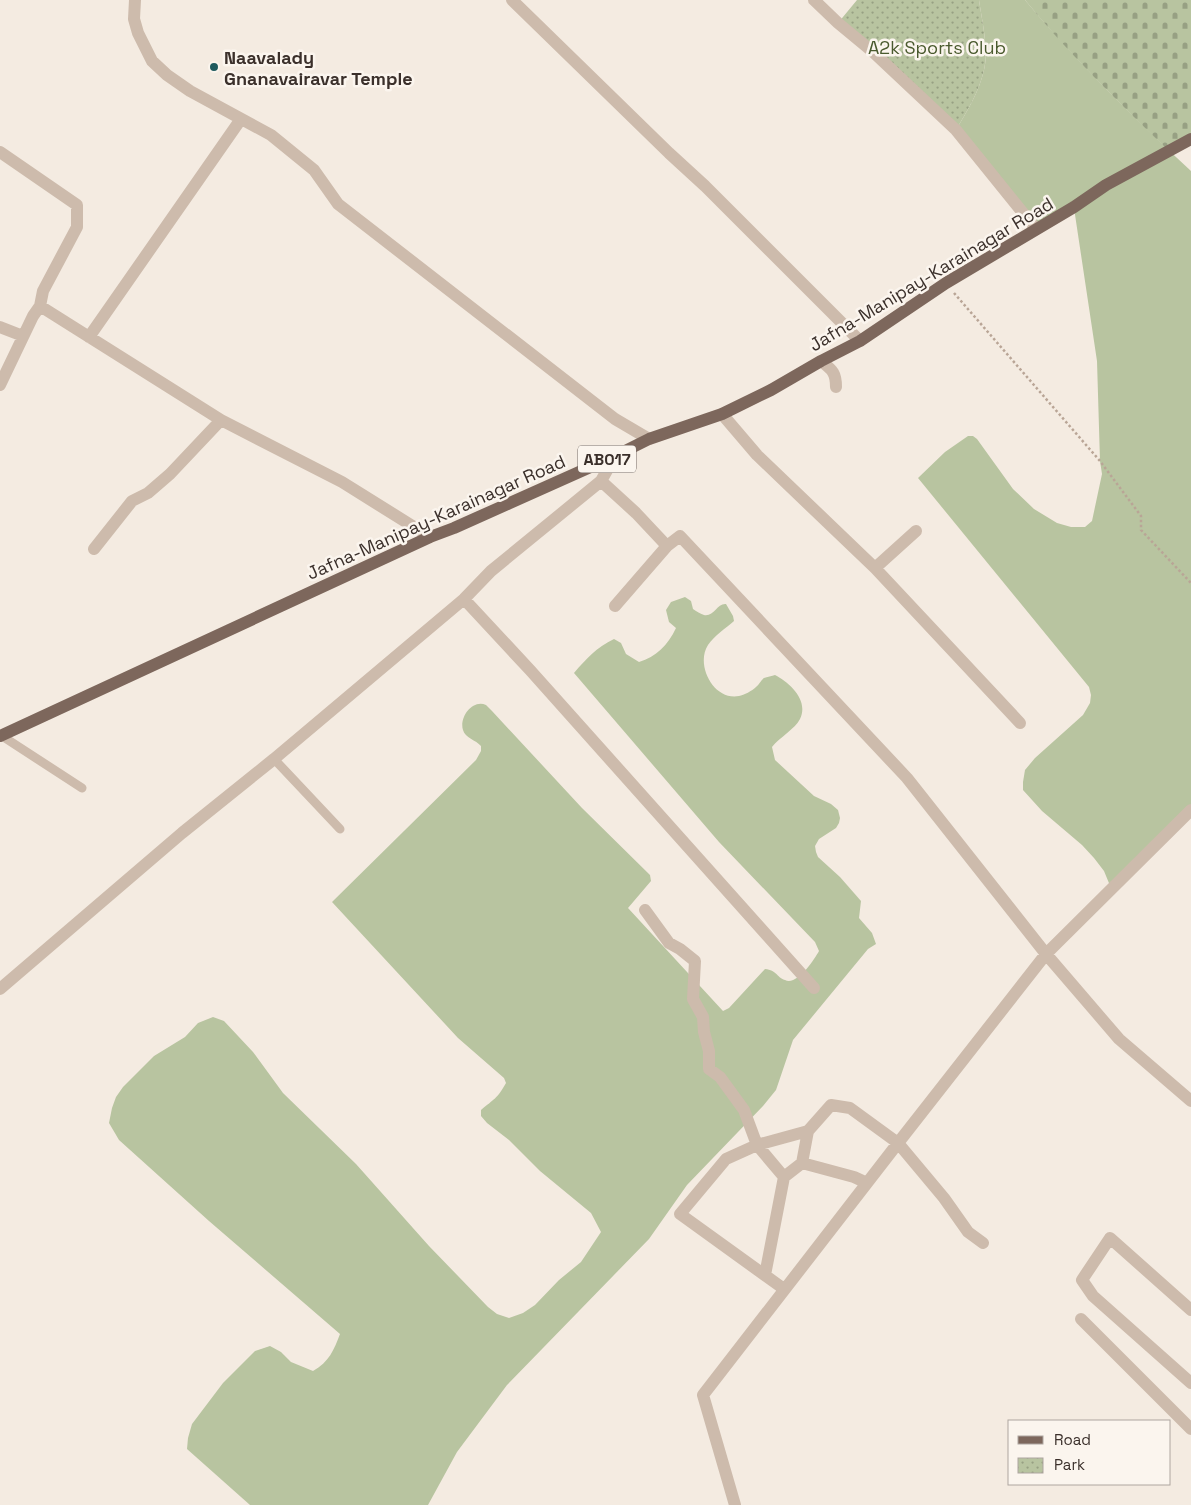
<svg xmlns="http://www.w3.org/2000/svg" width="1191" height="1505" viewBox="0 0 1191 1505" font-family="'Space Grotesk',sans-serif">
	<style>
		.green { fill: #b8c4a0 }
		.cemetery { fill: url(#cemetery-stones) }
		.park { fill: url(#park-dots) }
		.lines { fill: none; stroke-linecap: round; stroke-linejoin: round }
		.path { stroke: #b9a596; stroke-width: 2.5; stroke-dasharray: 2.5 2.5; stroke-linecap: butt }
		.lane { stroke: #cdbbac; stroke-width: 9 }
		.street { stroke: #cdbbac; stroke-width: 12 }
		.primary { stroke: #7d675c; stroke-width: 12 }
		.poi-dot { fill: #1f5a5e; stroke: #fbf5ee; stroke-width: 2 }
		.labels { text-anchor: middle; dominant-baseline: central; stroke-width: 5; stroke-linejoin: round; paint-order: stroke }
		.shield { fill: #fbf5ee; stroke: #756b66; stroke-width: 1 }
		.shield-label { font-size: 16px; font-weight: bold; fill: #3b302b }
		.park-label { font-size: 18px; fill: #4a5a2e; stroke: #fbf5ee }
		.poi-label { font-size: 18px; font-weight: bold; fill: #3b302b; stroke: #fbf5ee; text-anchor: start }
		.street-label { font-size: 18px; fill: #3b302b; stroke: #fbf5ee }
	</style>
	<defs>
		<pattern id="cemetery-stones" width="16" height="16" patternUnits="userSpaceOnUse" patternTransform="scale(1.25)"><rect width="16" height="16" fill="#b8c4a0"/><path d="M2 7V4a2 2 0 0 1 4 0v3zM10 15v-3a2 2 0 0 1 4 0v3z" fill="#97a083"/></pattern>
		<pattern id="park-dots" width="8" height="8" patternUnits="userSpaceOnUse" patternTransform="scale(1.25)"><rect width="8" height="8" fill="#b8c4a0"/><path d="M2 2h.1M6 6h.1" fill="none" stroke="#97a083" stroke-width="1.8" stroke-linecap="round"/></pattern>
	</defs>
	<rect width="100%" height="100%" fill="#f4ebe1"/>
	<!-- green -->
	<path class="green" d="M 979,0 L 1025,0 C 1076,61 1133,117 1191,171 L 1191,810 L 1111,888 L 1104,871 L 1094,858 L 1082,845 L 1042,811 L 1023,790 L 1023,782 L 1025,770 L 1035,758 L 1083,715 L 1090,703 L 1091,695 L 1089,687 L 918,478 L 945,452 L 968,436 L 973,436 L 977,439 L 1013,489 L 1034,509 L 1057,523 L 1071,527 L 1085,527 L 1092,521 L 1102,474 L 1100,461 L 1097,361 L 1074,208 L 1036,229 L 956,130 C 967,111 979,92 984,70 C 989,50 982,21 979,0 Z
		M 685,597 L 691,601 L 693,609 C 696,611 701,614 704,615 C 714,617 717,603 726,604 L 733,616 L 734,621 C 726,628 714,636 708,645 C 695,665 714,701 739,696 C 744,695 752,691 756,687 C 759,685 761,680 764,678 C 767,677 772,676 775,675 C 790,683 809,700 800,719 C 795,729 780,737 772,747 L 775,760 L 814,796 L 831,804 L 838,810 L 840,818 L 839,823 L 836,828 L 819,839 L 815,846 L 816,852 L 818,857 L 840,877 L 861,901 L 859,918 L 872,933 L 876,944 L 868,949 L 793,1040 L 776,1090 L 763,1106 L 687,1185 L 649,1239 L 507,1385 L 457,1452 L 428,1505 L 250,1505 L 187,1449 L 188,1438 L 192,1424 L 223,1383 L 255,1351 L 270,1346 L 281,1352 L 291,1362 L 313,1371 C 329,1362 334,1350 340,1334 L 209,1221 L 119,1140 L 109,1123 L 112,1108 L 116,1097 L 123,1087 L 154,1056 L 185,1037 L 198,1023 L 213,1017 L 224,1021 L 253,1052 L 283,1093 L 356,1164 L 429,1246 L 488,1307 L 497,1314 L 509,1318 L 523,1313 L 535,1305 L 559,1280 L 581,1262 L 601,1232 L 591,1213 L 540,1171 L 509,1140 L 487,1123 L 481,1116 L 481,1110 C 494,1099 497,1099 506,1083 L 504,1078 L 458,1038 L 332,902 L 476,760 L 481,751 L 481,746 C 476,740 465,738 463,730 C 459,718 472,699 486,705 C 488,707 490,709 492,711 L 582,808 L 650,875 L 651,881 L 628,908 L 723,1011 L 729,1008 L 765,969 C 777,970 776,977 785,980 C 797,986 814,960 819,951 L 815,942 L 719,842 L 574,673 C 586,659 597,647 614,639 L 621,643 L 626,654 L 639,662 C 656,657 668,645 676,628 L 669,622 L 666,610 L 671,602 Z"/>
	<!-- cemetery -->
	<path class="cemetery" d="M 1025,0 L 1191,0 L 1191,139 L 1169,151 C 1119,103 1069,54 1025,0 Z"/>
	<!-- park -->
	<path class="park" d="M 857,0 L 979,0 C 982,21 989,50 984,70 C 979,92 967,111 956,130 L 838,23 Z"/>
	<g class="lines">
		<!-- path -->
		<path class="path" d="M 954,293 L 1100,461 L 1141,516 L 1141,530 L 1191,583"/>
		<!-- lane -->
		<path class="lane" d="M 2,736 L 82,788
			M 274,759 L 340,829"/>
		<!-- street -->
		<path class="street" d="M 135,0 L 134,19 L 138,33 L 152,61 L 167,75 L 190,91 L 271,135 L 314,170 L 338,204 L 615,419 L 649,439
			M 512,0 L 669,153 L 705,186 L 860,341
			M 814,0 L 838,23 L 873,52 L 956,130 L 1036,229
			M 0,152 L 77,205 L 77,227 L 43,291 L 40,306 L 221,420
			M 0,327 L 23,336
			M 89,337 L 241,119
			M 821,361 C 832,370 836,372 836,387
			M 0,385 L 33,316 L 40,306
			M 722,414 L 757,455 L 875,568 L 1020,723
			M 601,481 L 636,513 L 667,546
			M 94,549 L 132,501 L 148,493 L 170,474 L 221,420 L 342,482 L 430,537
			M 875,568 L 916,531
			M 464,599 L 530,670 L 814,988
			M 615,606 L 667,546 L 680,536 L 907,778 L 1046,954 L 1119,1039 L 1191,1101
			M 645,910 L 669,943 L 680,949 L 695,961 L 693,999 L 703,1017 L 704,1032 L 709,1051 L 709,1069 L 720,1077 L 744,1110 L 757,1145 L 808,1131
			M 0,989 L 182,833 L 274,759 L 464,599 L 491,571 L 601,481 L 615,456
			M 802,1163 L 854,1177 L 867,1183
			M 784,1177 L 757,1145 L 726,1159 L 680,1214 L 784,1289
			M 765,1275 L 784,1177 L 802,1163 L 808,1131 L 831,1105 L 850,1108 L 898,1143 L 944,1198 L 968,1232 L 983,1243
			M 1191,1310 L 1110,1238 L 1082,1280 L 1093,1296 L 1191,1383
			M 1081,1319 L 1191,1429
			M 735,1505 L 703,1395 L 898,1143 L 1046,954 L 1191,810"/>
		<!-- primary -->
		<path class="primary" d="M 0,736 L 430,537 L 454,528 L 615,456 L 649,439 L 722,414 L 771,390 L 821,361 L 860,341 L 946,283 L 1074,207 L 1106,185 L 1191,139"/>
	</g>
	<!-- markers -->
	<circle class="poi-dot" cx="214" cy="67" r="5"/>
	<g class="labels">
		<!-- shield labels -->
		<rect class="shield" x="578" y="445.5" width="58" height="27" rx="4"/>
		<g class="shield-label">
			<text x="607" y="459">AB017</text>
		</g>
		<!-- park labels -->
		<g class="park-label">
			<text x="937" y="47">A2k Sports Club</text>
		</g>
		<!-- poi labels -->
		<g class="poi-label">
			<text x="224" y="57">Naavalady<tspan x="224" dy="21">Gnanavairavar Temple</tspan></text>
		</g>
		<!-- street labels -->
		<g class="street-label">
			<text transform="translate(931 274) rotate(-31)">Jafna-Manipay-Karainagar Road</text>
			<text transform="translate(436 517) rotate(-24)">Jafna-Manipay-Karainagar Road</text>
		</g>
	</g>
	<!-- legend -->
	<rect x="1008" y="1420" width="162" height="65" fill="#fbf5ee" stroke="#aea6a0"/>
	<rect x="1018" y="1436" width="25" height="8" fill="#7d675c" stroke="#aea6a0"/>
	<text x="1054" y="1445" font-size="15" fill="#3b302b">Road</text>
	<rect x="1018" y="1458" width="25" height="15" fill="url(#park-dots)" stroke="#aea6a0"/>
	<text x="1054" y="1470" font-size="15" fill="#3b302b">Park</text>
</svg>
